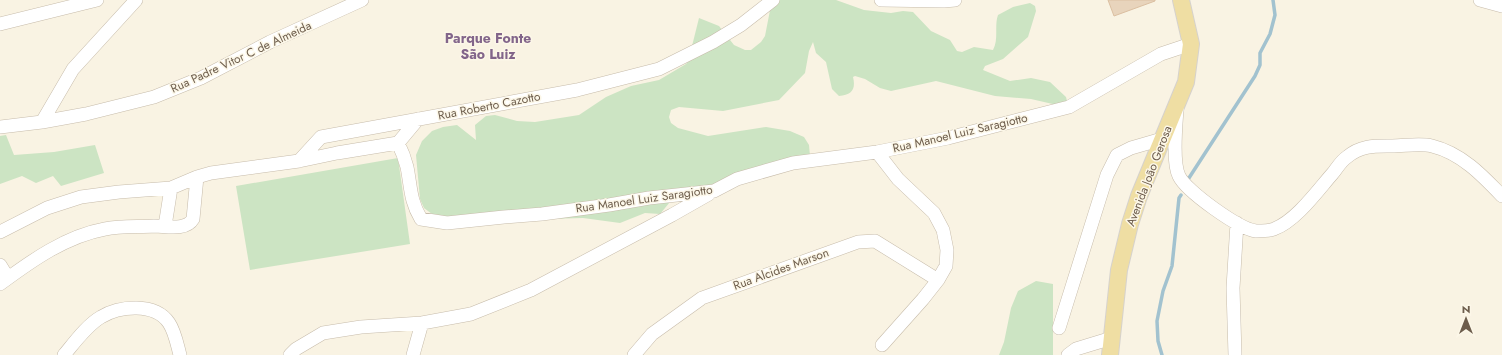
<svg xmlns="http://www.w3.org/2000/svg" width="1502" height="355" viewBox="0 0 1502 355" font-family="Jost,sans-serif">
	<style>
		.green { fill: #cce4c3 }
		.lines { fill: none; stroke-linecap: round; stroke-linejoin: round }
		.stream { stroke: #a2c2cf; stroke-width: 3.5 }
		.building { fill: #e8d4bc; stroke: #dbbfa1 }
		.minor-casing { stroke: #c7bcab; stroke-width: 14 }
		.major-casing { stroke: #d6d2cd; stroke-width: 18 }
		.minor { stroke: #fff; stroke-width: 13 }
		.major { stroke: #efdea3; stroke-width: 16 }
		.labels { text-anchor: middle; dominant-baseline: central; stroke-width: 3; stroke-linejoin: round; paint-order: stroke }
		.street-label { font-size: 12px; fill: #6d5d4c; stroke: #fcf7e8 }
		.quarter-label { font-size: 14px; font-weight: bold; fill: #82658a; stroke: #fcf7e8 }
	</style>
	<rect width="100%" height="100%" fill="#f9f3e3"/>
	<!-- green -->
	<path class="green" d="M 772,0 L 836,0 L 864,10 L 891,13 L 903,11 L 913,12 L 931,31 L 950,40 L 957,51 L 962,52 L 974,47 L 993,50 C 999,39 994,26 998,15 L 1013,7 L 1030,3 L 1035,6 L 1036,11 L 1028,37 L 1003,59 L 985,66 L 983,70 L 1010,81 L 1031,78 L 1050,82 L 1066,97 L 1067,101 L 1064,105 L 1057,105 L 1031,99 L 995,96 L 936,81 L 891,91 L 880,88 L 865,79 L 855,76 L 853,77 C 856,89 852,95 839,96 L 832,89 L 826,62 L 816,53 L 813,42 L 809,51 L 805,73 L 779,100 L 723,111 L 679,107 L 671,110 L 669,117 L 671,123 L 678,128 L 708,136 L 766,127 L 790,131 L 804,137 L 809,145 L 810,156 L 670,202 L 660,214 L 645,213 L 620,223 L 583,218 L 472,221 L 432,214 L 424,208 L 420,199 L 416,155 L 422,141 L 432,131 L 443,127 L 457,125 L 476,140 L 475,125 L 486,116 L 495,115 L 517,121 L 535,122 L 579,115 L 606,97 L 631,86 L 659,80 L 686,64 L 693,56 L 692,46 L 699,18 L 719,26 L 734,45 L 745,50 L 751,50 L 761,42 L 765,36 Z
		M 6,135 L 14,155 L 54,152 L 95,145 L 104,173 L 61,186 L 53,176 L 36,183 L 22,176 L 0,184 L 0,136 Z
		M 398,158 L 410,244 L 250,270 L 236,186 Z
		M 1036,281 L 1053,284 L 1053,355 L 999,355 L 1004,342 L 1011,308 L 1018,291 Z"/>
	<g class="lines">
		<!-- stream -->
		<path class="stream" d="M 1187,181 L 1255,76 L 1260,65 L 1260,53 L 1270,34 L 1275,15 L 1273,0
			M 1162,355 L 1158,341 L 1157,321 L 1163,291 L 1172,266 L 1179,198 L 1181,195"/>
	</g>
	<!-- building -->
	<path class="building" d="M 1108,0 L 1155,0 L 1155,1 L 1114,16 Z"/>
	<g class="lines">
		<defs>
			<path id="minor" d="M 881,0 L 944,1 L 955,0
				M 1480,0 L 1502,6
				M 0,24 L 97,0
				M 1177,109 C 1176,125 1172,162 1179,176 C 1186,191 1239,229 1256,231 C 1261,231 1270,231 1274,229 C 1296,221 1318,190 1333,173 C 1337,168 1341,161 1347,157 C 1361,145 1375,146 1392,146 C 1405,146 1420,143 1432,146 C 1461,153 1482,175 1502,196
				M 42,122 L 73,69 L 136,0
				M 0,127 L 42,122 L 86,114 L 154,97 L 201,78 L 270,42 L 362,0
				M 398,143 L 418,119
				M 877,152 L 898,179 L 934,213 L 943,230 L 947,250 L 946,266 L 938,280 L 923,299 L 882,345
				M 299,161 L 337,153 L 398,143 C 402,151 405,159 407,167 C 411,187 410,201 421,219 L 447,223 L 504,217 L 542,214 L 609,205 L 649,198 L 714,191 L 737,179 L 793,163 L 877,152 L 948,138 L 1069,107 L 1161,54 L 1191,44
				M 165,226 L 171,188
				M 0,232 L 47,208 L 81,197 L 119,192 L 171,188 L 197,177 L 211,173 L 299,161 L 321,137 L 577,90 L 659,69 L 713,42 L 741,25 L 773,0
				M 0,265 L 8,278
				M 0,284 C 31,261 66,236 105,229 C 120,226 138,227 154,226 C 166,226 186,231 193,219 L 197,177
				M 1059,328 L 1107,175 L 1117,155 L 1131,148 L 1162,139
				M 64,355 C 74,343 87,325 101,317 C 119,306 155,302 169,323 C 175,332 177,344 180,355
				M 290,355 L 296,349 L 323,333 L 361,327 L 422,323 L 471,314 L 531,290 L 672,215 L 709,194
				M 413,355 L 422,323
				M 634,355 L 652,334 L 702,298 L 858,242 L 875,241 L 938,280
				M 1068,355 L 1076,349 L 1112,338
				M 1235,355 L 1233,288 L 1237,223"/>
			<path id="major" d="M 1110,355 L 1119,270 L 1130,224 L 1139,196 L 1186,82 L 1191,44 L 1181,0"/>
		</defs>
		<!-- minor casing -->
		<use href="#minor" class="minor-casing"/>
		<!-- major casing -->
		<use href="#major" class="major-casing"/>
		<!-- minor -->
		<use href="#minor" class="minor"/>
		<!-- major -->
		<use href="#major" class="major"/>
	</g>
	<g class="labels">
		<!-- street labels -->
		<g class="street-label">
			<text transform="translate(241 57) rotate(-25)">Rua Padre Vitor C de Almeida</text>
			<text transform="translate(489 106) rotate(-11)">Rua Roberto Cazotto</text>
			<text transform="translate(960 133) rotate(-13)">Rua Manoel Luiz Saragiotto</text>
			<text transform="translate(1149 176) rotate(-69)">Avenida João Gerosa</text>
			<text transform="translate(644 199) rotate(-8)">Rua Manoel Luiz Saragiotto</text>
			<text transform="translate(781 269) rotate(-20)">Rua Alcides Marson</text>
		</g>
		<!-- quarter labels -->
		<g class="quarter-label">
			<text x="488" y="38">Parque Fonte<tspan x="488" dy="16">São Luiz</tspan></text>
		</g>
	</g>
	<!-- north arrow -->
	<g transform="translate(1466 319)" stroke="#fcf7e8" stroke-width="3" paint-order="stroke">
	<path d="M0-3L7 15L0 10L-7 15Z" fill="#6d5d4c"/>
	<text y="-6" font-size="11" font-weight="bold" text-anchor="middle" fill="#6d5d4c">N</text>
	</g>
</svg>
